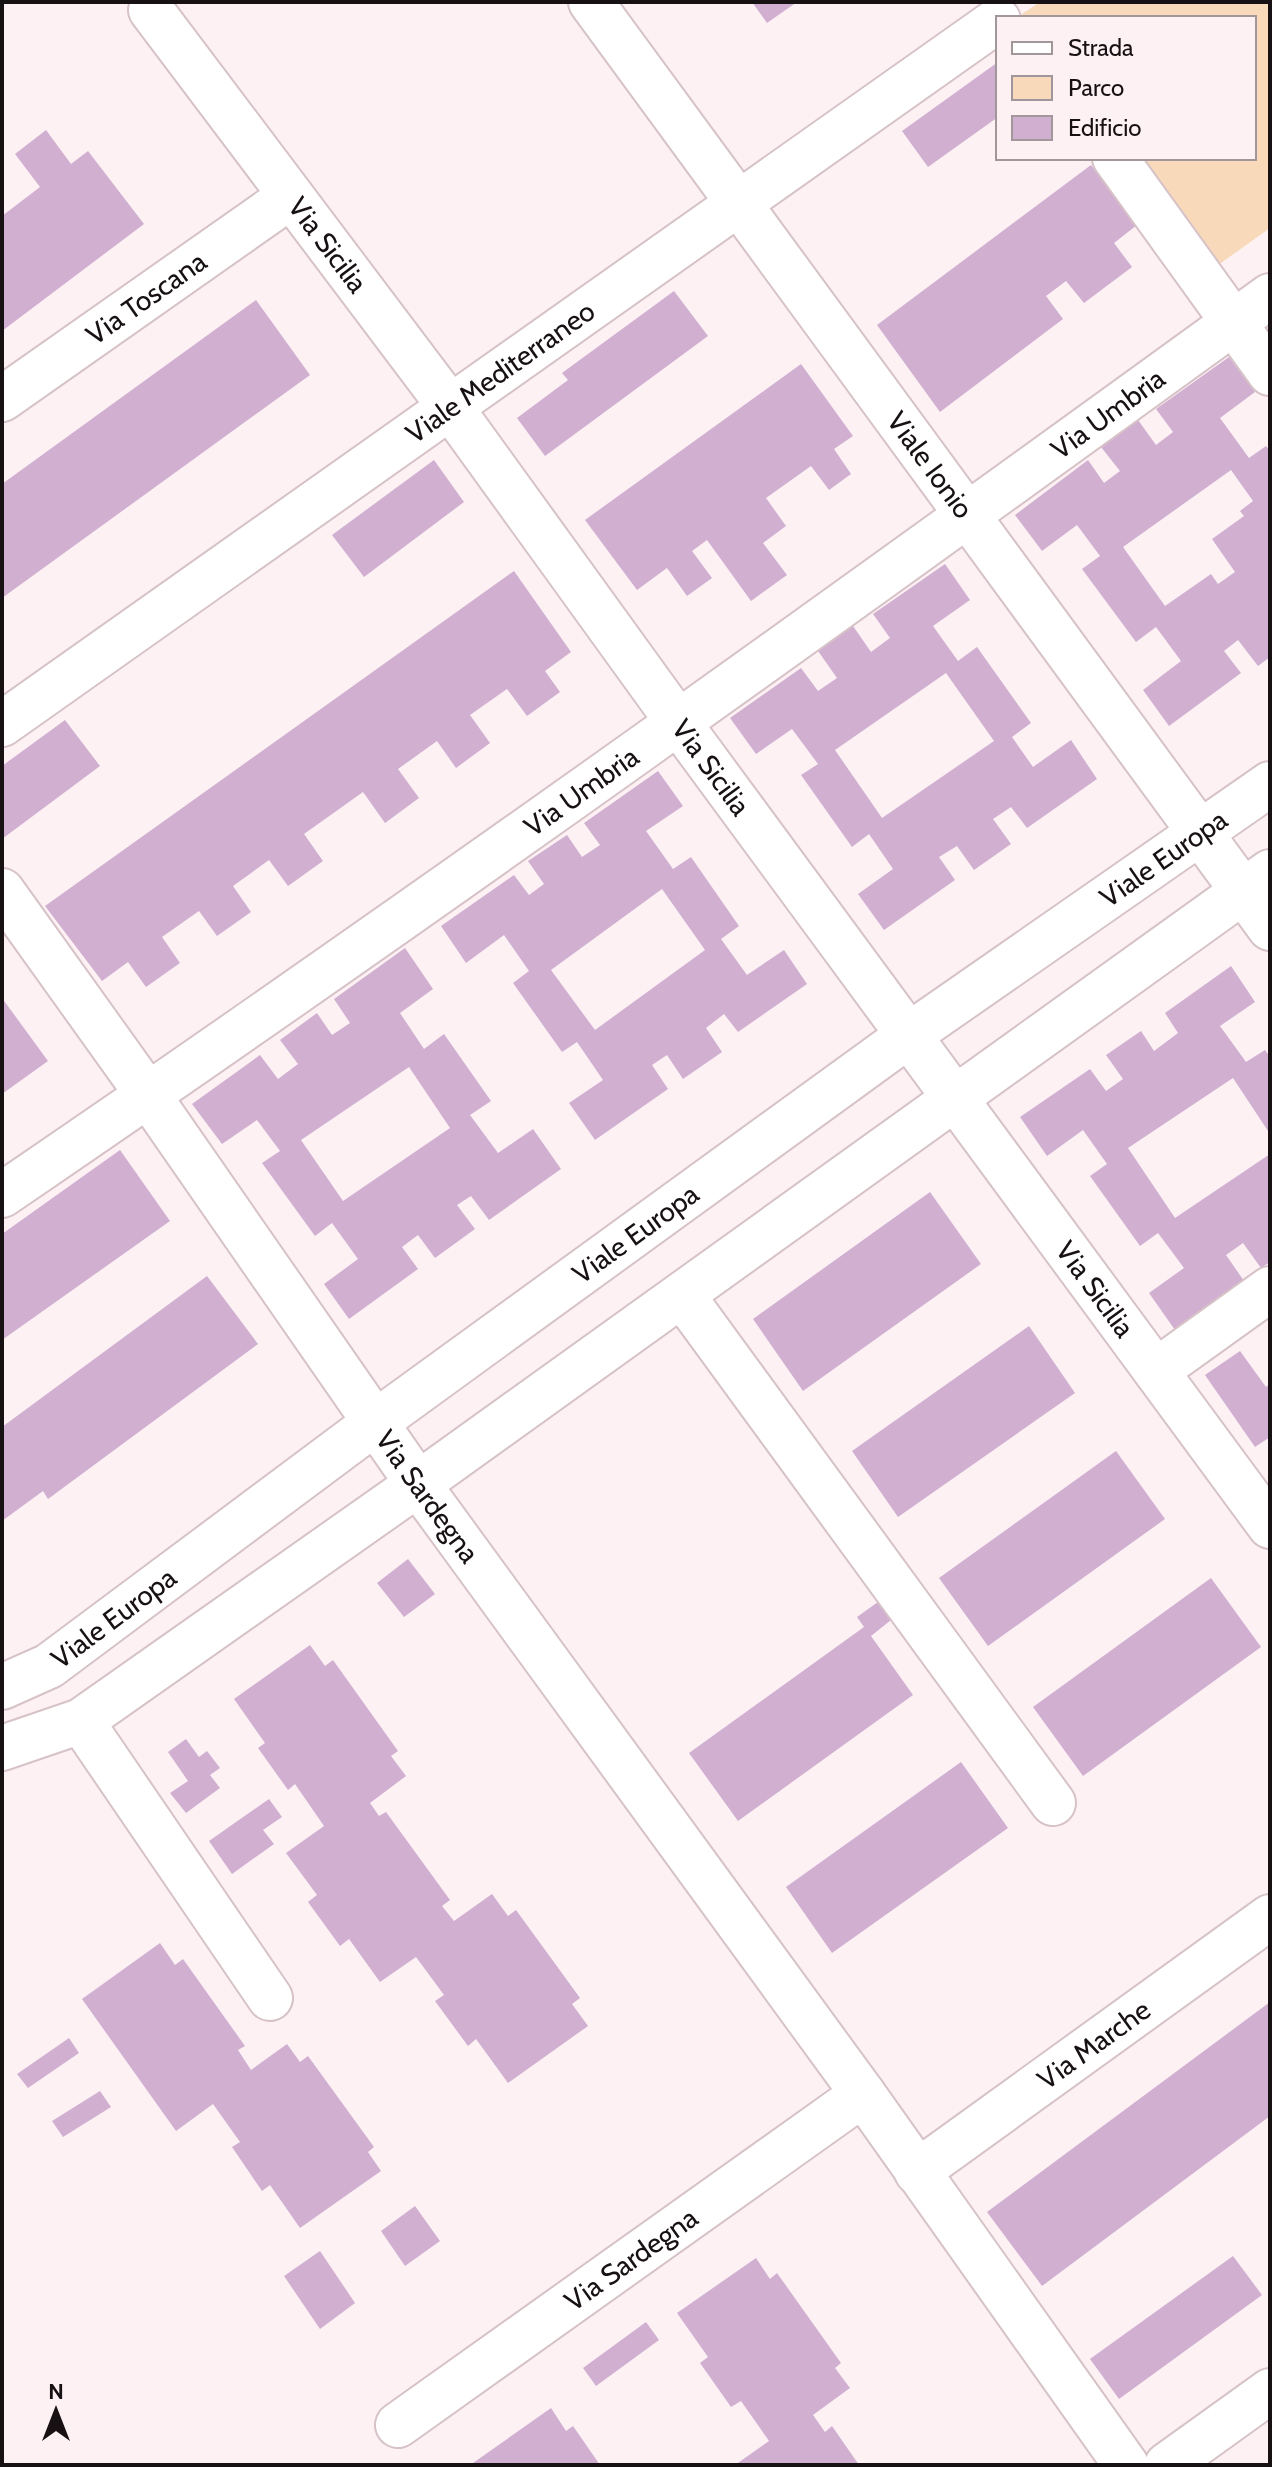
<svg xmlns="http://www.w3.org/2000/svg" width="1272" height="2467" viewBox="0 0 1272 2467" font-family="Cabin,sans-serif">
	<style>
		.green { fill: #f8daba }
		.building { fill: #d0afd1; fill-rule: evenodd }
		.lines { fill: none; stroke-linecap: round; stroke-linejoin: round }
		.minor-casing { stroke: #d6c2c7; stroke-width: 48 }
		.minor { stroke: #fff; stroke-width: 44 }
		.labels { text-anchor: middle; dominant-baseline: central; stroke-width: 6; stroke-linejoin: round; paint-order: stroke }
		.street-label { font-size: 28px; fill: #181113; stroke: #fdf1f4 }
	</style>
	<rect width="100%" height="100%" fill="#fdf1f4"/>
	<!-- green -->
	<path class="green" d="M 1040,2 L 1270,2 L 1270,228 L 1207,273 L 1125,158 L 1254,158 L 1254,18 L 1025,18 L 1022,14 Z"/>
	<!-- building -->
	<path class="building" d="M 752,2 L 797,2 L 767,23 Z
		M 998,62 L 998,117 L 928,167 L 902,131 Z
		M 46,130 L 71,164 L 88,151 L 144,224 L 2,331 L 2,216 L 40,187 L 15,154 Z
		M 1091,165 L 1137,225 L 1114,243 L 1132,267 L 1084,303 L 1066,281 L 1046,296 L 1063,319 L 940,412 L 877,325 Z
		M 674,291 L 708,336 L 545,456 L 517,418 L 568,380 L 562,373 Z
		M 256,300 L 310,375 L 2,598 L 2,484 Z
		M 1229,357 L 1255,392 L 1220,418 L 1249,458 L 1266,446 L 1270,451 L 1270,657 L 1258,666 L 1238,640 L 1224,651 L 1241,673 L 1169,726 L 1143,690 L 1181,661 L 1156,627 L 1136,642 L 1082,569 L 1100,556 L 1077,525 L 1042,551 L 1015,515 L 1088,460 L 1104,483 L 1120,471 L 1101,447 L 1138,420 L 1156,445 L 1173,432 L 1156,409 ZM 1231,470 L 1253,501 L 1240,511 L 1244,516 L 1212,539 L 1235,572 L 1218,584 L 1211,574 L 1165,606 L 1123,547 Z
		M 801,364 L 853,436 L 834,449 L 851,474 L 829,490 L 811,466 L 766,498 L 786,526 L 763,543 L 787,575 L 751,601 L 707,540 L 692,551 L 712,578 L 687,596 L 667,568 L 637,590 L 585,520 Z
		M 434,460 L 464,502 L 364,577 L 332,535 Z
		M 945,564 L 970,600 L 933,626 L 958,661 L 977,647 L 1031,723 L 1012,737 L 1033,767 L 1071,740 L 1097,779 L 1027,828 L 1011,807 L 993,819 L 1011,844 L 974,870 L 957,846 L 939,857 L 955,880 L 884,930 L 858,894 L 893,869 L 869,834 L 852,847 L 801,775 L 818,764 L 792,729 L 756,754 L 730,718 L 801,668 L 818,691 L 837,678 L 818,651 L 853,626 L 871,652 L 890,638 L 873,614 ZM 946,673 L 994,741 L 882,818 L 835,750 Z
		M 514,571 L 571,652 L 545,671 L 560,692 L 527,716 L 507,689 L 470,715 L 490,743 L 456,768 L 437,741 L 398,769 L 419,798 L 385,823 L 363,792 L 304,834 L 323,861 L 288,886 L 269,860 L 233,886 L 251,912 L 217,936 L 199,911 L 162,937 L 180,963 L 146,987 L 128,962 L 102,981 L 45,906 Z
		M 65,720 L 100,766 L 2,839 L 2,766 Z
		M 658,771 L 683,806 L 646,831 L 673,869 L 691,857 L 739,926 L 721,939 L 747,975 L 784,950 L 807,984 L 738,1032 L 724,1014 L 706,1028 L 722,1052 L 683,1079 L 667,1055 L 652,1065 L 668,1089 L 595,1140 L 569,1103 L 603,1080 L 577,1042 L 562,1052 L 513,983 L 529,971 L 504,935 L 466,963 L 441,926 L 514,875 L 529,895 L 544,884 L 528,861 L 567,835 L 582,857 L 600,845 L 584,823 ZM 662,889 L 705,950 L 595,1030 L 551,970 Z
		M 405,948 L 433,989 L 400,1013 L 424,1049 L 444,1034 L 491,1101 L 470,1115 L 498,1153 L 533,1129 L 561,1169 L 489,1220 L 471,1196 L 457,1205 L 475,1229 L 435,1258 L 418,1235 L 402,1247 L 418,1269 L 349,1319 L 324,1284 L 358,1259 L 332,1223 L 315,1236 L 262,1163 L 280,1151 L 257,1120 L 222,1144 L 192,1104 L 260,1055 L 278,1079 L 298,1064 L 280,1040 L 317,1013 L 332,1035 L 350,1023 L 334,999 ZM 409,1067 L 450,1128 L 343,1201 L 301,1140 Z
		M 1231,966 L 1255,1002 L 1220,1026 L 1246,1062 L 1265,1050 L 1270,1057 L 1270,1134 L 1233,1078 L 1128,1148 L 1175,1218 L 1270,1154 L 1270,1262 L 1261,1268 L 1243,1243 L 1226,1255 L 1244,1281 L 1175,1330 L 1149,1293 L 1184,1268 L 1158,1233 L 1140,1246 L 1090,1176 L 1107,1164 L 1083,1130 L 1047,1156 L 1020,1117 L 1090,1069 L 1106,1091 L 1123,1079 L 1106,1055 L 1141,1031 L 1154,1051 L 1178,1033 L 1165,1013 Z
		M 2,998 L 48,1061 L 2,1094 Z
		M 120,1150 L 170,1221 L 2,1340 L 2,1234 Z
		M 930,1192 L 981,1264 L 803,1391 L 753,1319 Z
		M 207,1276 L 258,1344 L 48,1499 L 43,1491 L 2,1521 L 2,1427 Z
		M 1029,1326 L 1075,1393 L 898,1517 L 852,1451 Z
		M 1240,1351 L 1266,1387 L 1270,1384 L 1270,1437 L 1255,1447 L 1205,1375 Z
		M 1116,1451 L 1165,1519 L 988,1646 L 939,1578 Z
		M 408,1559 L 435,1594 L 404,1617 L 377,1583 Z
		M 1211,1578 L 1261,1647 L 1083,1776 L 1033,1707 Z
		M 878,1602 L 891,1620 L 871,1636 L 913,1695 L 738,1821 L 689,1753 L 864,1627 L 857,1617 Z
		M 310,1645 L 325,1666 L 333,1660 L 398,1751 L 391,1756 L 406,1776 L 370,1803 L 379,1816 L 386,1812 L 450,1900 L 442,1906 L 454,1921 L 492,1894 L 508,1916 L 516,1910 L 580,1998 L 572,2004 L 588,2026 L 508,2083 L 476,2039 L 468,2046 L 435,2001 L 444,1995 L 416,1957 L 380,1982 L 349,1939 L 340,1946 L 308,1902 L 317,1895 L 286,1853 L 324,1826 L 295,1784 L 288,1790 L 258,1748 L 265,1743 L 234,1699 Z
		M 186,1739 L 199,1757 L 207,1751 L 220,1768 L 210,1775 L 220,1788 L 186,1813 L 170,1793 L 188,1781 L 168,1752 Z
		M 961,1762 L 1008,1828 L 832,1953 L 786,1887 Z
		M 269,1799 L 282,1817 L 263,1830 L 274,1844 L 232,1874 L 209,1841 Z
		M 160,1943 L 175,1965 L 183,1959 L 245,2046 L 238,2050 L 251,2070 L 287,2044 L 300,2062 L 308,2056 L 374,2147 L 368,2152 L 381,2171 L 300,2228 L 270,2185 L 262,2191 L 232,2147 L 240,2142 L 213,2104 L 176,2131 L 82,1999 Z
		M 1270,2002 L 1270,2116 L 1042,2286 L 987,2212 Z
		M 69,2038 L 79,2053 L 28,2088 L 17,2074 Z
		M 100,2091 L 111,2107 L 63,2137 L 52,2121 Z
		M 415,2206 L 440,2241 L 405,2266 L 381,2231 Z
		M 320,2251 L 355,2303 L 320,2329 L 284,2276 Z
		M 1233,2256 L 1262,2295 L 1119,2399 L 1090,2359 Z
		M 756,2258 L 770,2279 L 777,2273 L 841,2363 L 835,2368 L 850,2388 L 813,2415 L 825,2432 L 832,2426 L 859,2465 L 735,2465 L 769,2441 L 741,2401 L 731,2407 L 700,2363 L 708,2357 L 677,2313 Z
		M 646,2322 L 659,2340 L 596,2386 L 583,2368 Z
		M 551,2408 L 566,2431 L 573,2426 L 600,2465 L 475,2465 L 473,2463 Z"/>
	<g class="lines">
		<defs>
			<g id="minor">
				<path id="s1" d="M 591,2 L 1270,928"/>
				<path id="s2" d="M 151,10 L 451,408 L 678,722 L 1270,1526"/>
				<path d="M 1115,158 L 1270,373"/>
				<path id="s3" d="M 2,399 L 291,196"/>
				<path id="s4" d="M 2,724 L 998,20"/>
				<path id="s5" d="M 2,891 L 148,1095 L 418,1484 L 863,2094 L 1126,2465"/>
				<path id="s6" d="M 2,1195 C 430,903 851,600 1270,296"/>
				<path d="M 682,1295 L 1053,1803"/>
				<path d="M 1156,1371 L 1270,1289"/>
				<path id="s7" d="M 2,1687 L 49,1666 L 376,1422 L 909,1035 L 1270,784"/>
				<path d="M 81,1721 L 270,1998"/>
				<path d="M 2,1748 L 81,1721 L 418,1484 L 1270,872"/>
				<path id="s8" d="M 917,2172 L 1270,1917"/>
				<path id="s9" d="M 398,2425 L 863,2094"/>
				<path d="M 1167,2465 L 1270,2391"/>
			</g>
		</defs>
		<!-- minor casing -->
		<use href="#minor" class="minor-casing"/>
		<!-- minor -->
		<use href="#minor" class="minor"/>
	</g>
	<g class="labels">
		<!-- street labels -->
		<g class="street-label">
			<text stroke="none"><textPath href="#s2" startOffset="294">Via Sicilia</textPath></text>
			<text stroke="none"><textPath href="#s3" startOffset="176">Via Toscana</textPath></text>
			<text stroke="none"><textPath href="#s4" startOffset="610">Viale Mediterraneo</textPath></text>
			<text stroke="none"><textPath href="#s6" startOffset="1354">Via Umbria</textPath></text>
			<text stroke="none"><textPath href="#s1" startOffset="574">Viale Ionio</textPath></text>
			<text stroke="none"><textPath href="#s2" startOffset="942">Via Sicilia</textPath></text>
			<text stroke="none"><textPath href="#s6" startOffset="706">Via Umbria</textPath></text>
			<text stroke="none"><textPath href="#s7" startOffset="1428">Viale Europa</textPath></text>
			<text stroke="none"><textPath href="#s7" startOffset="780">Viale Europa</textPath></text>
			<text stroke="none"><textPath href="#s2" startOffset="1590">Via Sicilia</textPath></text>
			<text stroke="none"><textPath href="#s5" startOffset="740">Via Sardegna</textPath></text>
			<text stroke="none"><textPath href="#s7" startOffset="132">Viale Europa</textPath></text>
			<text stroke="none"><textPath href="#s8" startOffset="218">Via Marche</textPath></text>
			<text stroke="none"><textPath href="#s9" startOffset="286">Via Sardegna</textPath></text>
		</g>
	</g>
	<!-- border -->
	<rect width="1272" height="2467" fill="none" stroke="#181113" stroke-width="8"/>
	<!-- legend -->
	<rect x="996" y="16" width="260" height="144" fill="#fdf1f4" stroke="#a1979a" stroke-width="2"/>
	<rect x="1012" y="42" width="40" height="12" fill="#ffffff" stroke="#a1979a" stroke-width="2"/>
	<text x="1068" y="56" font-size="24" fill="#181113">Strada</text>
	<rect x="1012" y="76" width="40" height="24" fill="#f8daba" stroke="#a1979a" stroke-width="2"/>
	<text x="1068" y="96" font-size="24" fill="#181113">Parco</text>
	<rect x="1012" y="116" width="40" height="24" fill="#d0afd1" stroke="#a1979a" stroke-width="2"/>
	<text x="1068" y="136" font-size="24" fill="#181113">Edificio</text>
	<!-- north arrow -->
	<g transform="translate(56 2411)" stroke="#fdf1f4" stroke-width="6" paint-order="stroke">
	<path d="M0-6L14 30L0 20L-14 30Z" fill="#181113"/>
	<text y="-12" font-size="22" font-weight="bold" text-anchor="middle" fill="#181113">N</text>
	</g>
</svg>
